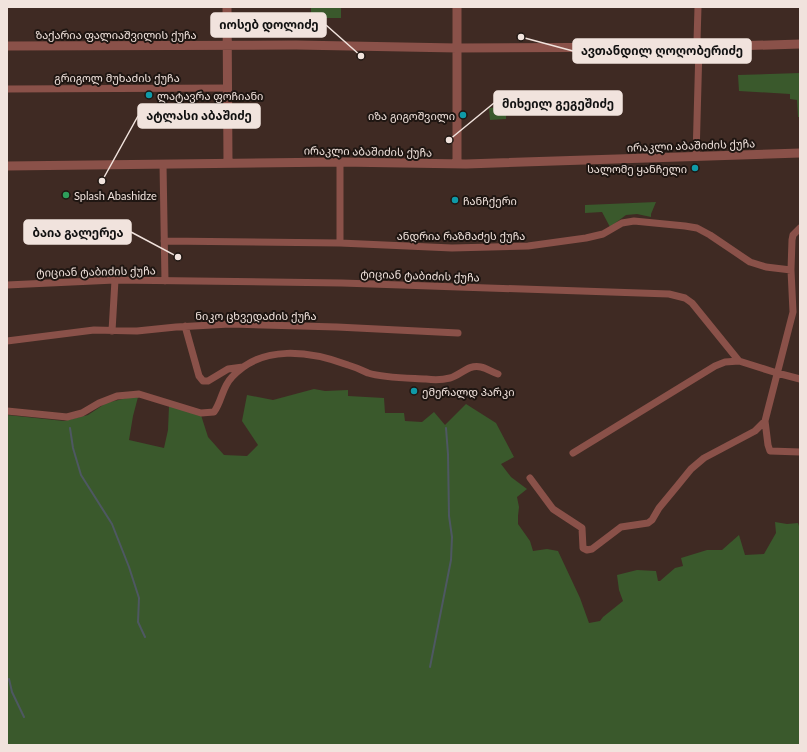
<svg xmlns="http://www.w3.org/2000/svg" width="807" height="752" viewBox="0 0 807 752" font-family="Lato,'Noto Sans Georgian',sans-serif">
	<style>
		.green { fill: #3a592c }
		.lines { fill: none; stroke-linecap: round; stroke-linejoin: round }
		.stream { stroke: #4e5862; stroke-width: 2 }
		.minor { stroke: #8a5149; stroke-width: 7 }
		.tertiary { stroke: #8a5149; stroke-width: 9 }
		.culture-dot { fill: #0f9aa8; stroke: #1f1612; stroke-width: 1.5 }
		.leisure-dot { fill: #2e9e5b; stroke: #1f1612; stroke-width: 1.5 }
		.labels { text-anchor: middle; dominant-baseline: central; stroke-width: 4; stroke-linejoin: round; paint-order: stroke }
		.street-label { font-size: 11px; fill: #f1e3dd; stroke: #1f1612 }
		.poi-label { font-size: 11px; fill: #f1e3dd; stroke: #1f1612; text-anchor: start }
		.leader { fill: none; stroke: #f1e3dd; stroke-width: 1.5 }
		.callout-dot { fill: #f1e3dd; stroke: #1f1612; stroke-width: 1.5 }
		.callout { fill: #f1e3dd; stroke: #f1e3dd; stroke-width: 1.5 }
		.callout-label { font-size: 12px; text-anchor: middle; font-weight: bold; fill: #111 }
	</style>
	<rect width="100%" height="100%" fill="#3f2a23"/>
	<!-- green -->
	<path class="green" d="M 311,7 L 341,7 L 341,18 L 311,18 Z
		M 800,73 L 800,117 L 798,117 L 797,100 L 790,99 L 790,94 L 739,91 L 738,75 Z
		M 506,107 L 506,119 L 490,120 L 489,108 Z
		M 656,202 L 651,214 L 651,217 L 637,214 L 626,215 L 610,227 L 602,212 L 585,213 L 585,205 Z
		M 314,389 L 325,391 L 348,390 L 348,396 L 384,398 L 385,413 L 404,413 L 405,421 L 422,422 L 434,412 L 445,425 L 466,404 L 496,423 L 514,457 L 501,464 L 511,477 L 527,489 L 517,497 L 519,507 L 518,516 L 518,524 L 530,541 L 533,551 L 547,549 L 558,551 L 580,598 L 589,623 L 600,621 L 603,617 L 623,601 L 619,590 L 617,575 L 637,570 L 656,571 L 658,581 L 660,581 L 675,568 L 683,566 L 681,558 L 707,550 L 722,550 L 739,535 L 745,555 L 764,554 L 776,533 L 775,522 L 787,524 L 798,523 L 800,529 L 800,745 L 7,745 L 7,415 L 64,421 L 88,415 L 106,403 L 131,397 L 138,397 L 133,416 L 129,440 L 164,448 L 168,430 L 169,406 L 201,415 L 208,437 L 224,455 L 247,456 L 258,445 L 242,421 L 247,395 L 273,400 Z"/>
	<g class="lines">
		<!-- stream -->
		<path class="stream" d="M 70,428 L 73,448 L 81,475 L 112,524 L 129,567 L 139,598 L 138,622 L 145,637
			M 430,667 L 451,560 L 452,537 L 449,516 L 448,454 L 446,428
			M 9,679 L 12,692 L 24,717"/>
		<!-- minor -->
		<path class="minor" d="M 7,89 L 228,88
			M 696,157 L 699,47 L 697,41 L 698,7
			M 340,162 L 340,243
			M 163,164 L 165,281
			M 164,241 L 340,243 L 452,248 L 528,246 L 586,238 L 603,234 L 622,223 L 634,221 L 685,226 L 697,228 L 710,235 L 750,262 L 766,267 L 791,270
			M 7,285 L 115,280 L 342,283 L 669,294 L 685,298 L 692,303 L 739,361 L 777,373 L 800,379
			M 185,326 L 199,376 L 203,381 L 208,381 L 228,369 L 243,367
			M 112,331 L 115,280
			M 7,341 L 94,330 L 137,331 L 176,327 L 230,324 L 337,327 L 458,333
			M 7,411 L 67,417 L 82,413 L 99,403 L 117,396 L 139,394 L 201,413 L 214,412 C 222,401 222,387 232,377 C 262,344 310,351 348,365 C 355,367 362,370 368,373 C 384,378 409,378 426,379 C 434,380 442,380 450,378 C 461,375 468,364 481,367 C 486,368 492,372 498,374
			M 765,421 L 768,445 L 770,451 L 800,452
			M 573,453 L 715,366 L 725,362 L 739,361
			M 530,478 L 553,509 L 582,528 L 583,548 L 587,550 L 592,549 L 621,527 L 648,523 L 652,520 L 659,508 L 678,485 L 691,469 L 704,458 L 755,431 L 765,421 L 793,312 L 791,270 L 792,240 L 793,235 L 800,228"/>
		<!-- tertiary -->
		<path class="tertiary" d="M 227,7 L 228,163
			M 7,46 L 296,45 L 457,48 L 699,47 L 800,44
			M 457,164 L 457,7
			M 7,166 L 340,162 L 466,164 L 800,153"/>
	</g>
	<!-- markers -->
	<g class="culture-dot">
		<circle cx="149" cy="95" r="4"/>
		<circle cx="463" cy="115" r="4"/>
		<circle cx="695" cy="168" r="4"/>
		<circle cx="455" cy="200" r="4"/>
		<circle cx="414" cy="391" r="4"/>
	</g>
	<circle class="leisure-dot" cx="66" cy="195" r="4"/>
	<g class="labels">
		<!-- street labels -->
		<g class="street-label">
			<text x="116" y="34">ზაქარია ფალიაშვილის ქუჩა</text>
			<text x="117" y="77">გრიგოლ მუხაძის ქუჩა</text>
			<text transform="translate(691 145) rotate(-2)">ირაკლი აბაშიძის ქუჩა</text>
			<text transform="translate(368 151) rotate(1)">ირაკლი აბაშიძის ქუჩა</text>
			<text x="461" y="235">ანდრია რაზმაძეს ქუჩა</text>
			<text transform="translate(96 271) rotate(-1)">ტიციან ტაბიძის ქუჩა</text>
			<text transform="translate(420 275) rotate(2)">ტიციან ტაბიძის ქუჩა</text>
			<text x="256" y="315">ნიკო ცხვედაძის ქუჩა</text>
		</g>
		<!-- poi labels -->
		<g class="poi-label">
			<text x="157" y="95">ლატავრა ფოჩიანი</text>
			<text x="455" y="115" text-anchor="end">იზა გიგოშვილი</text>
			<text x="687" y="168" text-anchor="end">სალომე ყანჩელი</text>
			<text x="74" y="195">Splash Abashidze</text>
			<text x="463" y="200">ჩანჩქერი</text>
			<text x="422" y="391">ემერალდ პარკი</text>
		</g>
	</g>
	<!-- callouts -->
	<path class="leader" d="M361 56L326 25M521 37L573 51M449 140L494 103M102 181L138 116M178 257L131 232"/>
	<g class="callout-dot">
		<circle cx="361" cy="56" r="4"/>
		<circle cx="521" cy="37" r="4"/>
		<circle cx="449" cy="140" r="4"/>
		<circle cx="102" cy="181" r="4"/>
		<circle cx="178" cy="257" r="4"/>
	</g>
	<g class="callout">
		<rect x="211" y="13" width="115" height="24" rx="4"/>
		<rect x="573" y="39" width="178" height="24" rx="4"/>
		<rect x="494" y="91" width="128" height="24" rx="4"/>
		<rect x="138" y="104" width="122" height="24" rx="4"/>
		<rect x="24" y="220" width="107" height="24" rx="4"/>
	</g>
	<g class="callout-label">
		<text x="269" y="29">იოსებ დოლიძე</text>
		<text x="662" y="55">ავთანდილ ღოღობერიძე</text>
		<text x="558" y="108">მიხეილ გეგეშიძე</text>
		<text x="199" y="120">ატლასი აბაშიძე</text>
		<text x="78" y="237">ბაია გალერეა</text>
	</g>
	<!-- border -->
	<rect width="807" height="752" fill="none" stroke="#f1e3dd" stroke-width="16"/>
</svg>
